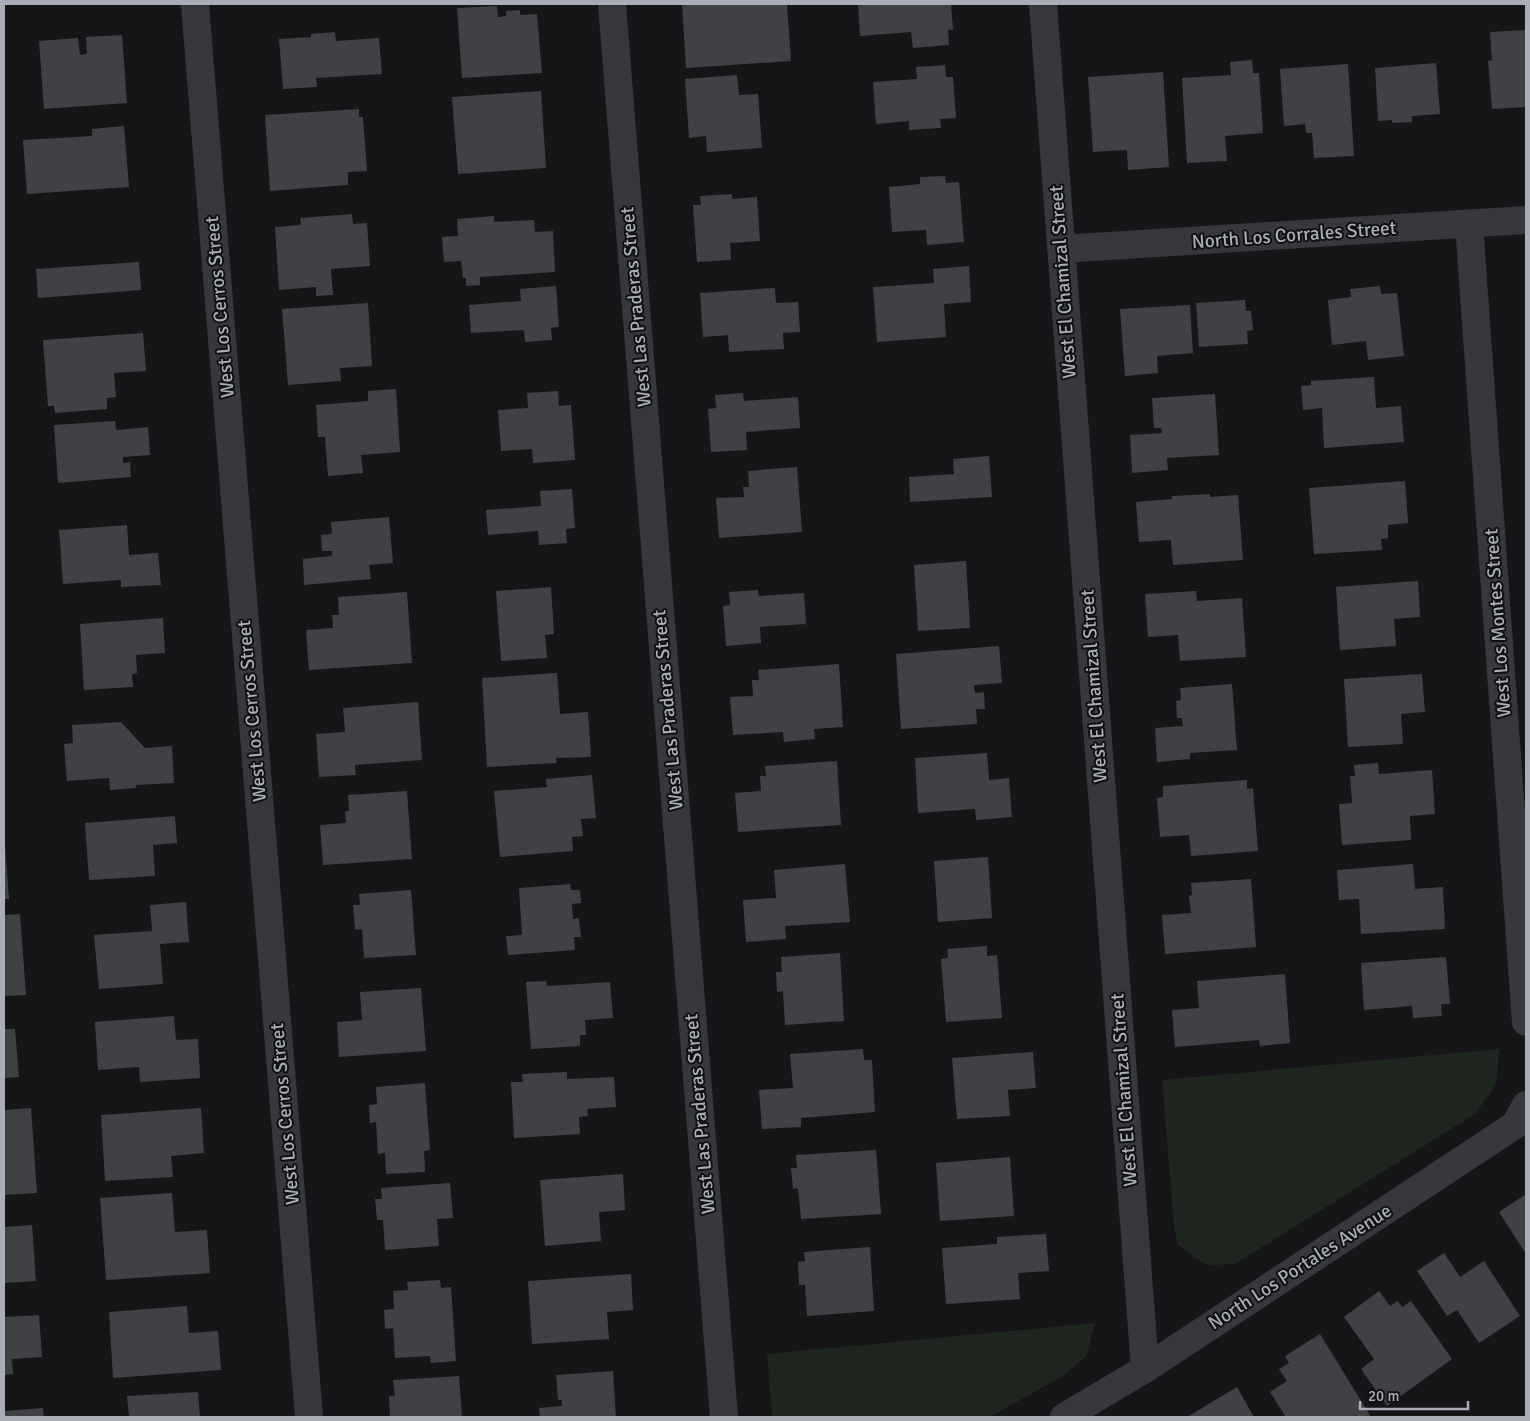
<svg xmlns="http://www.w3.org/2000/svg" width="1530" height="1421" viewBox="0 0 1530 1421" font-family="Signika,sans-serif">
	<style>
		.green { fill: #1e261f }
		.building { fill: #404145 }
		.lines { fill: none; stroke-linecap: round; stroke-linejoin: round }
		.minor { stroke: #37383d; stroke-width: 28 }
		.labels { text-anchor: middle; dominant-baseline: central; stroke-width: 4; stroke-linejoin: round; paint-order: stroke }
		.street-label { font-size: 19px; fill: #a8adb8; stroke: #111113 }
	</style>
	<rect width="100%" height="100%" fill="#161618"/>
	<!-- green -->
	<path class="green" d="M 1499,1049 L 1496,1085 L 1475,1114 L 1235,1264 L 1206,1265 L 1178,1245 L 1174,1226 L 1162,1080 Z
		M 1095,1323 L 1086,1357 L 1061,1377 L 990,1417 L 772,1417 L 767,1354 Z"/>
	<!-- building -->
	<path class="building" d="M 682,4 L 787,4 L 791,61 L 686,68 Z
		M 858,4 L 951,4 L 953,30 L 948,30 L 949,45 L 913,48 L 911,32 L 860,36 Z
		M 497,6 L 498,17 L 506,16 L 506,11 L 520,10 L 520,15 L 537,14 L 542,73 L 462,78 L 457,8 Z
		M 1526,30 L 1526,107 L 1492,109 L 1488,61 L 1492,60 L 1490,32 Z
		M 335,32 L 336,41 L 379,38 L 382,74 L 316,78 L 317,87 L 283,89 L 279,39 L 311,37 L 311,34 Z
		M 122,35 L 127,103 L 44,109 L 39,41 L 78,38 L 80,55 L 87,54 L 86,37 Z
		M 1252,60 L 1253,73 L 1259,73 L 1263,133 L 1225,136 L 1227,161 L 1187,163 L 1182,78 L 1231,75 L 1230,62 Z
		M 1436,63 L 1440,114 L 1412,116 L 1412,122 L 1392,123 L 1392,120 L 1378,121 L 1375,68 Z
		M 1348,64 L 1354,156 L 1314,158 L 1312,133 L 1306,133 L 1305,124 L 1284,126 L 1280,69 Z
		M 945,65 L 946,77 L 953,77 L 956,118 L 940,119 L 941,128 L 909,130 L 909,121 L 876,124 L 873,82 L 917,79 L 916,67 Z
		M 1163,72 L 1169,167 L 1128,170 L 1127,150 L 1093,152 L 1088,77 Z
		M 737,75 L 739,95 L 758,94 L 762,148 L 707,152 L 706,136 L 689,138 L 685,79 Z
		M 541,91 L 546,168 L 458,174 L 452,97 Z
		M 359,109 L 359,117 L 363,117 L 367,171 L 348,172 L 348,185 L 270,191 L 265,115 Z
		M 124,126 L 129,187 L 27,194 L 23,140 L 92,136 L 92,129 Z
		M 945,176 L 946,183 L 959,182 L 964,242 L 927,245 L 926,230 L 892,232 L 889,187 L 920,184 L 920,177 Z
		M 732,194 L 732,199 L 757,197 L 760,241 L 730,243 L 731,260 L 697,262 L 693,205 L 701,205 L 700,196 Z
		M 352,214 L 353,224 L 367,223 L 370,266 L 331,269 L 333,295 L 316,296 L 316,287 L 279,290 L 275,227 L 301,225 L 300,218 Z
		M 494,216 L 494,222 L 534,220 L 535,232 L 553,231 L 555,272 L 480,277 L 480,285 L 466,286 L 466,278 L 463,278 L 461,261 L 444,262 L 442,237 L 458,236 L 457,219 Z
		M 139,262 L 141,290 L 38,298 L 36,269 Z
		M 969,266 L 971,302 L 944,304 L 946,337 L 877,342 L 873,287 L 934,283 L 933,269 Z
		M 556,286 L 559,327 L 551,328 L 552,340 L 525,342 L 524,330 L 471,333 L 469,305 L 521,301 L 520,289 Z
		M 1380,286 L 1381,294 L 1397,293 L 1404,356 L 1368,360 L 1366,341 L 1332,345 L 1328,300 L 1351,297 L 1350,289 Z
		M 775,288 L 776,303 L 798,302 L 800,332 L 783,333 L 784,349 L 729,352 L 728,335 L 703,337 L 700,293 Z
		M 1245,300 L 1246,311 L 1251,311 L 1253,330 L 1247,331 L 1248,344 L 1199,347 L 1196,303 Z
		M 368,303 L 372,366 L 340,368 L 341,381 L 288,385 L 282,309 Z
		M 1190,305 L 1193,353 L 1157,356 L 1158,373 L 1125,376 L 1120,309 Z
		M 143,333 L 146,371 L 114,373 L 116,397 L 107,398 L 107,409 L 55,413 L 54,406 L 48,406 L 43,340 Z
		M 1374,377 L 1376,408 L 1401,406 L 1404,442 L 1324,448 L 1322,408 L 1303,410 L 1301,386 L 1311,385 L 1311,381 Z
		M 396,389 L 400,452 L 361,455 L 363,473 L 328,476 L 325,437 L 318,437 L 316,405 L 368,401 L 368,391 Z
		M 558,391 L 559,406 L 571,405 L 575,460 L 533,463 L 532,449 L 501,451 L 498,410 L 528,408 L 527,393 Z
		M 743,393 L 744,401 L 798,397 L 800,428 L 746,432 L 747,450 L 711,452 L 708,409 L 716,408 L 715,395 Z
		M 1215,394 L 1219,455 L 1167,458 L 1168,470 L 1132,473 L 1130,435 L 1162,433 L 1161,428 L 1154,428 L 1152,398 Z
		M 115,421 L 116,430 L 148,427 L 150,455 L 123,457 L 123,463 L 130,462 L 131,477 L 58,483 L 54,425 Z
		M 989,456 L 992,497 L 910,502 L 909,477 L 954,474 L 953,459 Z
		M 797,467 L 802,532 L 719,538 L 716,498 L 744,497 L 743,487 L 749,487 L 748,471 Z
		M 1405,481 L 1408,523 L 1388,525 L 1388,538 L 1381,539 L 1382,550 L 1314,554 L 1309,488 Z
		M 572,489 L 575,528 L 566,529 L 567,543 L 539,545 L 538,531 L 488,535 L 486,510 L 541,506 L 540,491 Z
		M 1210,494 L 1210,497 L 1238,495 L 1243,560 L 1173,565 L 1171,540 L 1139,542 L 1136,502 L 1172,499 L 1172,496 Z
		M 389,517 L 393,563 L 369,565 L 371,579 L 304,585 L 303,559 L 332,556 L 332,551 L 322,551 L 321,535 L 332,534 L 331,522 Z
		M 127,525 L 129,555 L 158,553 L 161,585 L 121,587 L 121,580 L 63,584 L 59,530 Z
		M 966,561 L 970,628 L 918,631 L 914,565 Z
		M 1418,581 L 1420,617 L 1394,619 L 1396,646 L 1340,650 L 1336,587 Z
		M 551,587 L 554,634 L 545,635 L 547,658 L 501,661 L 496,591 Z
		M 758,590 L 759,596 L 804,593 L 806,624 L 760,627 L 761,643 L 726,646 L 723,606 L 730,605 L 729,592 Z
		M 1196,591 L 1197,601 L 1242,598 L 1246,657 L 1180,661 L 1178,635 L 1148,637 L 1145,594 Z
		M 407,592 L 412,663 L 309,670 L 306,630 L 333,628 L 332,615 L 339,615 L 338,597 Z
		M 163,618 L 165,653 L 136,655 L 137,673 L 132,674 L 133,687 L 84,690 L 80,624 Z
		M 999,646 L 1002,683 L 974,685 L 975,693 L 984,692 L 985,709 L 976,709 L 977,724 L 901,729 L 896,654 Z
		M 839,664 L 843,727 L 814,729 L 815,739 L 784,742 L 783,732 L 733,735 L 730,697 L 753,696 L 752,680 L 759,680 L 758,670 Z
		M 557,673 L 560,714 L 588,712 L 591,757 L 556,758 L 557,763 L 487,767 L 482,678 Z
		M 1422,674 L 1425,712 L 1401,714 L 1403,744 L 1348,747 L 1344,679 Z
		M 1232,684 L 1237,750 L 1190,753 L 1190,759 L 1157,762 L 1155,728 L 1183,726 L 1182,718 L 1177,718 L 1176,701 L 1181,700 L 1180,688 Z
		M 418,702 L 422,760 L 355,765 L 356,775 L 319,777 L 316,734 L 345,732 L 343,708 Z
		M 121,722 L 145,748 L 172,746 L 174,783 L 136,785 L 136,788 L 110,790 L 109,778 L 67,781 L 64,744 L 73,743 L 72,725 Z
		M 987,753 L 989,780 L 1009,778 L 1012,817 L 976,820 L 975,809 L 918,813 L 915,758 Z
		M 837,761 L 841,825 L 738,832 L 735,793 L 761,791 L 760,776 L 766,776 L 765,766 Z
		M 1378,763 L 1379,774 L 1432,770 L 1435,814 L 1410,816 L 1411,840 L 1342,845 L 1339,804 L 1352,803 L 1350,776 L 1355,776 L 1354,765 Z
		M 592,775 L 596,818 L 581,819 L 583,836 L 572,837 L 573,851 L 500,857 L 494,791 L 547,787 L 546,779 Z
		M 1247,780 L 1247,789 L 1253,788 L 1258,851 L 1191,856 L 1189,835 L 1160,837 L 1157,798 L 1163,797 L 1163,786 Z
		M 407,791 L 412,859 L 323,865 L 320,825 L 346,823 L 345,811 L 349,811 L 348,795 Z
		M 175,816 L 177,843 L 153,845 L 155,876 L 89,880 L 85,823 Z
		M 4,844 L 5,844 L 9,899 L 4,899 Z
		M 988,857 L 992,918 L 938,922 L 934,861 Z
		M 845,864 L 850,922 L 785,926 L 786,939 L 746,942 L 743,900 L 776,898 L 774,870 Z
		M 1413,864 L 1415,889 L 1443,887 L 1445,929 L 1361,934 L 1359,899 L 1339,900 L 1337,870 Z
		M 1251,879 L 1256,947 L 1165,954 L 1162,915 L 1191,913 L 1189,896 L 1192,895 L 1191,883 Z
		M 570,884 L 571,890 L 580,890 L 581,903 L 572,904 L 573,919 L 579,918 L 581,937 L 574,937 L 575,950 L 508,955 L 506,936 L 522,935 L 519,888 Z
		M 411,890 L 416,955 L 364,958 L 362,929 L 355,930 L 353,905 L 360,905 L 359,894 Z
		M 186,902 L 189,942 L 160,944 L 163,984 L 99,989 L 94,935 L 152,931 L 150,905 Z
		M 20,914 L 26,995 L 4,996 L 4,915 Z
		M 987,946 L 987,956 L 997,955 L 1002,1018 L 946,1022 L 941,959 L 948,958 L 947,949 Z
		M 840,953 L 844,1021 L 785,1025 L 783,991 L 777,992 L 776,972 L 782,972 L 781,957 Z
		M 1446,957 L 1450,1004 L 1441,1004 L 1442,1016 L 1413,1018 L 1412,1006 L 1364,1010 L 1361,963 Z
		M 1285,974 L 1290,1043 L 1260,1046 L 1259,1040 L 1175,1047 L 1172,1010 L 1199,1008 L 1197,981 Z
		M 546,981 L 547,986 L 610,982 L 613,1018 L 585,1020 L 586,1035 L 580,1035 L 580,1046 L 531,1049 L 526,982 Z
		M 421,988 L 426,1051 L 339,1057 L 337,1022 L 362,1020 L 360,992 Z
		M 174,1016 L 176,1040 L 198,1039 L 200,1078 L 140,1082 L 139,1067 L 98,1070 L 95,1022 Z
		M 4,1029 L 15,1029 L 19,1077 L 4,1078 Z
		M 863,1049 L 864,1060 L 872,1060 L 875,1112 L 801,1118 L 801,1127 L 762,1129 L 759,1090 L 793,1088 L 790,1054 Z
		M 1033,1052 L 1036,1088 L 1008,1090 L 1010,1116 L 957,1119 L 952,1058 Z
		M 567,1072 L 567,1079 L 614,1077 L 616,1107 L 587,1109 L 588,1116 L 579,1117 L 580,1134 L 514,1138 L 511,1082 L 523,1082 L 522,1074 Z
		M 425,1083 L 430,1150 L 424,1151 L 425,1172 L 386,1174 L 385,1153 L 378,1154 L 376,1122 L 370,1123 L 369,1105 L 377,1104 L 376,1087 Z
		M 31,1108 L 37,1193 L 4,1195 L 4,1110 Z
		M 201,1108 L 204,1153 L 171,1156 L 173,1177 L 105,1181 L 101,1115 Z
		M 876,1150 L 881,1214 L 801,1219 L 798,1188 L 793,1189 L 791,1168 L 797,1168 L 796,1155 Z
		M 1010,1157 L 1014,1216 L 940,1221 L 936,1163 Z
		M 623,1174 L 625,1210 L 599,1212 L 601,1241 L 545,1246 L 540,1180 Z
		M 450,1183 L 453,1218 L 437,1219 L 439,1246 L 385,1250 L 383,1220 L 377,1220 L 375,1199 L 382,1199 L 381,1188 Z
		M 172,1193 L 175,1232 L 207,1230 L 210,1273 L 106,1280 L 100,1198 Z
		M 1526,1194 L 1526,1254 L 1499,1212 Z
		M 32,1225 L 36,1281 L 4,1283 L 4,1227 Z
		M 1046,1234 L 1049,1271 L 1018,1273 L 1020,1299 L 946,1304 L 942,1248 L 997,1244 L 997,1237 Z
		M 870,1247 L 874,1311 L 807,1316 L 805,1285 L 799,1285 L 798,1262 L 805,1261 L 804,1252 Z
		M 1444,1253 L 1460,1277 L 1484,1261 L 1520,1316 L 1479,1343 L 1457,1310 L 1447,1316 L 1417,1271 Z
		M 631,1274 L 633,1310 L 607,1312 L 609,1339 L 532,1344 L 528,1281 Z
		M 440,1280 L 441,1288 L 451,1287 L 456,1361 L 431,1363 L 430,1356 L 395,1358 L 393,1328 L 385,1329 L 384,1310 L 394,1309 L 393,1291 L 408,1290 L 407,1282 Z
		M 1379,1291 L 1390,1306 L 1398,1301 L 1402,1307 L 1411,1301 L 1452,1359 L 1387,1406 L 1361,1369 L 1374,1359 L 1344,1317 Z
		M 187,1306 L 189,1333 L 218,1331 L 221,1370 L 113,1378 L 109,1312 Z
		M 39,1315 L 42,1357 L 12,1359 L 13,1374 L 4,1375 L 4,1317 Z
		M 1320,1334 L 1371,1417 L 1286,1417 L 1270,1392 L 1287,1381 L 1279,1369 L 1289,1363 L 1285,1356 Z
		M 613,1371 L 616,1417 L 540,1417 L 539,1408 L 562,1406 L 562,1400 L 558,1400 L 556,1375 Z
		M 459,1376 L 462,1417 L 390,1417 L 389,1396 L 395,1396 L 393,1380 Z
		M 1237,1387 L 1254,1417 L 1187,1417 Z
		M 198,1392 L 200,1417 L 129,1417 L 127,1396 Z
		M 43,1408 L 44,1417 L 4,1417 L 4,1411 Z"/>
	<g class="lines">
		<!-- minor -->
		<path class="minor" d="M 195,4 L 309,1417
			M 612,4 L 724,1417
			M 1043,4 L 1145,1369
			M 1469,224 L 1526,1022
			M 1061,249 L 1526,220
			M 1064,1417 L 1145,1369 L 1515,1125 L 1526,1105"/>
	</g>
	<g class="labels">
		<!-- street labels -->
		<g class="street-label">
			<text transform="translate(1294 235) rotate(-4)">North Los Corrales Street</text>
			<text transform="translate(1063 282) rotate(-94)">West El Chamizal Street</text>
			<text transform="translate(220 307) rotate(-95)">West Los Cerros Street</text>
			<text transform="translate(636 307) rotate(-95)">West Las Praderas Street</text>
			<text transform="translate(1498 623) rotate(-94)">West Los Montes Street</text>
			<text transform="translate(1094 686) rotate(-94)">West El Chamizal Street</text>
			<text transform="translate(668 710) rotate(-95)">West Las Praderas Street</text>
			<text transform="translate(252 711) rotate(-95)">West Los Cerros Street</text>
			<text transform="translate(1124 1090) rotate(-94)">West El Chamizal Street</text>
			<text transform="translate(285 1114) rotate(-95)">West Los Cerros Street</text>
			<text transform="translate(700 1114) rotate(-95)">West Las Praderas Street</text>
			<text transform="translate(1300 1267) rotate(-33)">North Los Portales Avenue</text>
		</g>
	</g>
	<!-- border -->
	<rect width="1530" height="1421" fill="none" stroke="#a8adb8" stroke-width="10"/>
	<!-- scale -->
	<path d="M1360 1401v8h108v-8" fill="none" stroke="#a8adb8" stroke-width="2.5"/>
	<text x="1368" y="1401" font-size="15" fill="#a8adb8" stroke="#111113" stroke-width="4" paint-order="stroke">20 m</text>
</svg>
